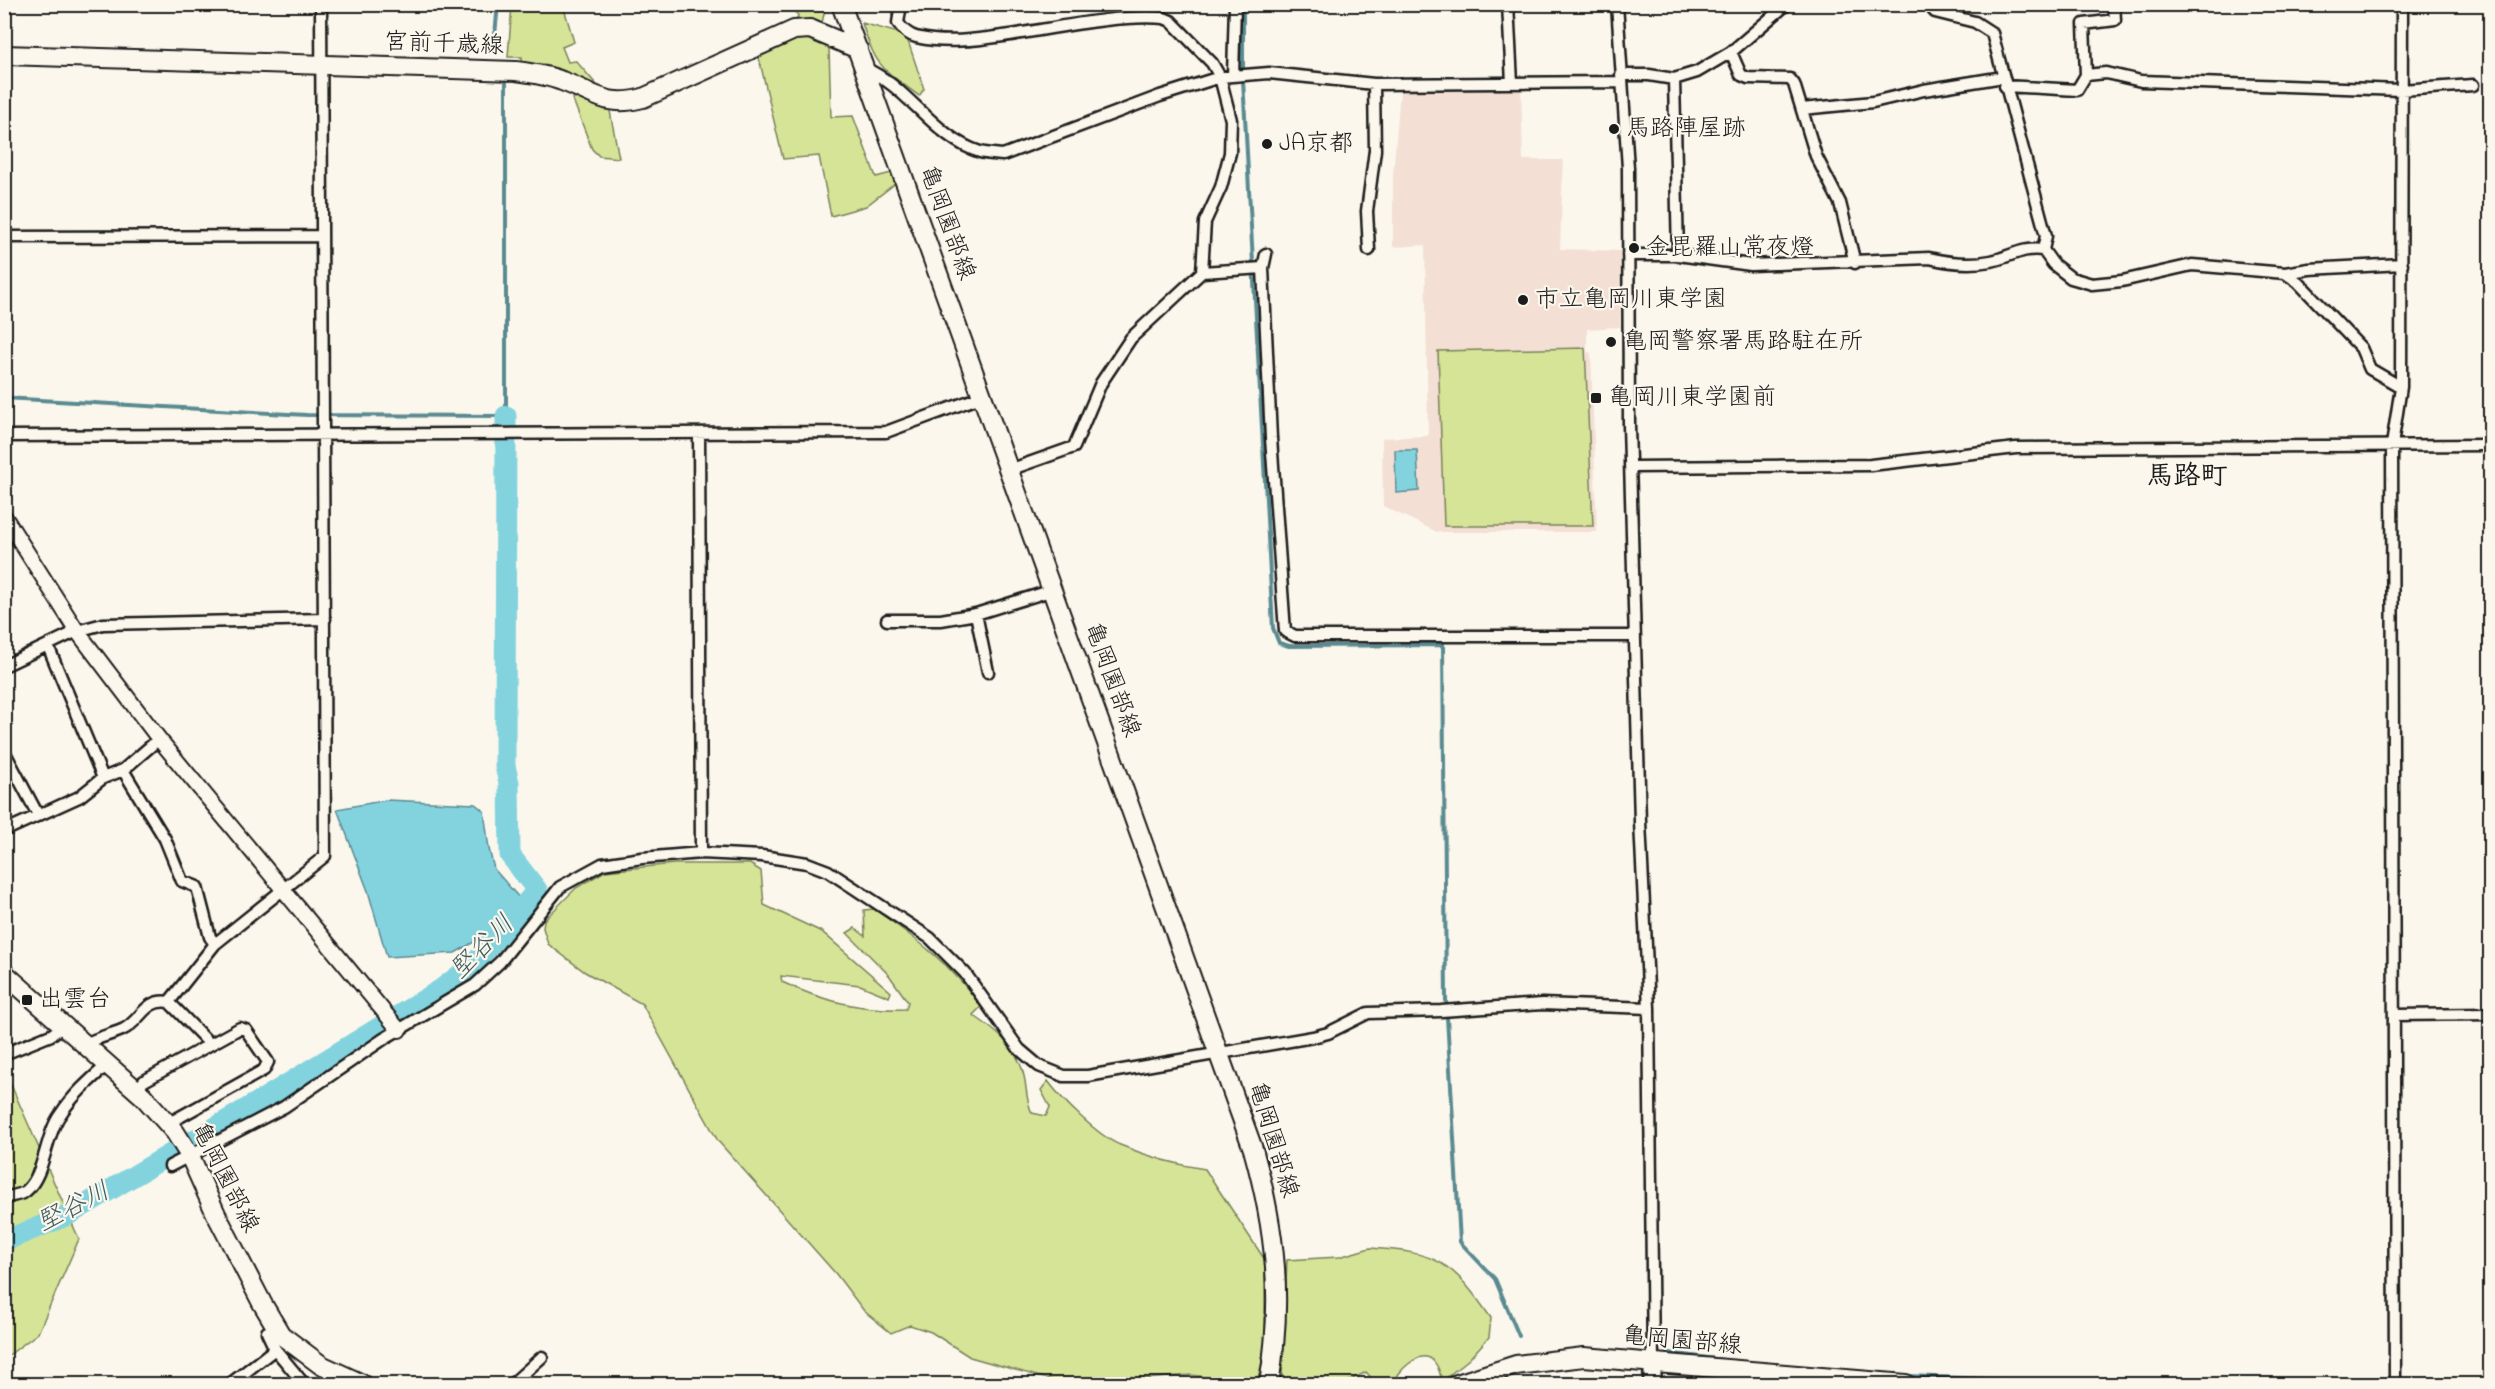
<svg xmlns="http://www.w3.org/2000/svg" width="2495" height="1389" viewBox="0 0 2495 1389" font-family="'Indie Flower','Klee One',sans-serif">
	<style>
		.built { fill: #f3dfd4 }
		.green { fill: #d6e497; stroke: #79805a; stroke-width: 1.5 }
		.water { fill: #83d3df; stroke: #5a8a91; stroke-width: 1.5 }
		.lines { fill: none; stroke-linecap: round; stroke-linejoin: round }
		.stream { stroke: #5a8a91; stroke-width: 4 }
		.river { stroke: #83d3df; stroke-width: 21 }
		.minor-casing { stroke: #1c1c1c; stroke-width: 15 }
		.tertiary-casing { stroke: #1c1c1c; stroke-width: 18 }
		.secondary-casing { stroke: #1c1c1c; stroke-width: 21 }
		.primary-casing { stroke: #1c1c1c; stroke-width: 22 }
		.minor { stroke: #fbf7ec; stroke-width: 10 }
		.tertiary { stroke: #fbf7ec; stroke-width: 14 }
		.secondary { stroke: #fbf7ec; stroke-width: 16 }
		.primary { stroke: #fbf7ec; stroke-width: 18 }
		.poi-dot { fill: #1c1c1c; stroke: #fbf7ec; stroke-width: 2 }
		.labels { text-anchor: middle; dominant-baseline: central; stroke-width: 4.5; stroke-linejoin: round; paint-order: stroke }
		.street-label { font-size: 24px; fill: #1c1c1c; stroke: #fbf7ec }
		.poi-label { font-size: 24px; fill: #1c1c1c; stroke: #fbf7ec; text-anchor: start }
		.water-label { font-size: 26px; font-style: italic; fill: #405c60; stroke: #fbf7ec }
		.quarter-label { font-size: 27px; font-weight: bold; fill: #1c1c1c; stroke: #fbf7ec }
	</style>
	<rect width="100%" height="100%" fill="#fbf7ec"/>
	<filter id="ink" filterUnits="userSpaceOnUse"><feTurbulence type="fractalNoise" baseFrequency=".0167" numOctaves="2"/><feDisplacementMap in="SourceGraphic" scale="12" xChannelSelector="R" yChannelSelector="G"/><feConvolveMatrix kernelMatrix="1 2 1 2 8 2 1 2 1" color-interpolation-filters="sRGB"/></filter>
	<g filter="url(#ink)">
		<!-- built -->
		<path class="built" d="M 1521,88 L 1523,160 L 1563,160 L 1560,249 L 1621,251 L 1620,327 L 1587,329 L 1587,352 L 1591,353 L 1597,532 L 1437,532 L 1383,506 L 1382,438 L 1428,436 L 1425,245 L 1393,247 L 1393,176 L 1400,91 Z"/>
		<!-- green -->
		<path class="green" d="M 512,5 L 563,5 L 574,42 L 562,47 L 568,62 L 576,61 L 602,91 L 522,66 L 522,57 L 508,57 Z
			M 786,5 L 826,5 L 818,41 L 829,48 L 831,117 L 853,116 L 876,177 L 891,173 L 897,182 L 866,206 L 831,216 L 819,156 L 783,159 L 758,54 L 793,39 L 798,15 Z
			M 862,23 L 906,35 L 924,89 L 919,96 C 882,68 876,68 862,23 Z
			M 574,95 L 609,106 L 619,158 L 599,156 L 592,149 L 573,100 Z
			M 1585,348 L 1593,526 L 1444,526 L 1438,351 Z
			M 674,864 L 750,864 L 761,871 L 764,905 L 822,932 L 891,992 L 889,997 L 860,985 L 781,976 L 782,982 C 822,1001 863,1011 906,1009 L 908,1002 L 889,975 L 847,933 L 855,928 L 865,936 L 864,910 L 874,909 C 914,937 954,966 981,1007 L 973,1015 C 995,1030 1018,1047 1024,1076 C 1027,1089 1026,1101 1032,1113 L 1046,1116 L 1050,1107 L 1041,1090 L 1048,1081 C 1062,1100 1098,1136 1120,1145 C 1147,1156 1177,1165 1205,1169 L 1265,1260 L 1265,1352 L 1258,1377 L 1246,1383 L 1191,1375 L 1145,1379 L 1127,1384 L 1065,1384 L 970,1357 L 931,1332 L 910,1325 L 891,1333 L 864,1311 L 836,1274 L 718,1141 L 642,1004 L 585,972 L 548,944 L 543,928 L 544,920 L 576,888 L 605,871 Z
			M 4,1069 L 79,1239 L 38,1333 L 5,1358 Z
			M 1370,1248 C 1439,1252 1453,1263 1491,1318 L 1489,1337 L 1469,1359 L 1442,1381 C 1440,1373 1438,1364 1431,1359 C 1419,1350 1395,1373 1394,1384 L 1377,1384 L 1366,1372 L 1349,1381 L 1351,1384 L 1284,1384 L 1282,1378 L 1287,1260 L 1339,1257 Z"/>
		<!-- water -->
		<path class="water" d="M 1417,450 L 1419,491 L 1396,493 L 1395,450 Z
			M 387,800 L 475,804 L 484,811 L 489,849 L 494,869 L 521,900 L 493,931 L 455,953 L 387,957 L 368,891 L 337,809 Z"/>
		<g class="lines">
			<!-- stream -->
			<path class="stream" d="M 495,35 L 498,4
				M 1243,69 L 1243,4
				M 1243,80 L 1273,628 L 1279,643 L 1289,646 L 1443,645 L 1446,1000 L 1460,1242 L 1495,1279 L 1519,1336
				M 4,398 L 307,415 L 506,416 L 506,76
				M 1659,1343 L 1670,1353 L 1723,1360
				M 1907,1376 L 2016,1380
				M 2030,1380 L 2154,1384"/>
			<!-- river -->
			<path class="river" d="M 4,1241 L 68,1215 L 268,1096 L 440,990 L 474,964 L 537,890 L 510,855 L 509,783 L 505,766 L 506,416"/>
			<defs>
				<path id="minor" d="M 901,4 L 898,23 C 903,30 908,35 916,37 C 944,44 976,40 1003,36 C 1052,29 1116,14 1164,18 L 1171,21 L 1212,63 L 1220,77 L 1231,120 L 1230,153 L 1221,187 L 1205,222 L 1202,272 L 1131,338 L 1101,383 L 1074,447 L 1009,470
					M 1508,4 L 1512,83
					M 1617,4 L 1628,168 L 1629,425 L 1640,822 L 1649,1008 L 1653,1362
					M 1928,4 L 1935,12 L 1975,22 L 1992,33 L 2046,236 L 2043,250
					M 1731,52 L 1741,75 L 1748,78 L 1790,79 L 1794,84 L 1816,156 L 1840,203 L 1855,263
					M 864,68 C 908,86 934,138 980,152 C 987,154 996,154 1003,155 L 1160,96 L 1220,77 L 1269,73 L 1374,84 L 1621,82
					M 1621,75 L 1649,75 L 1674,79 L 1697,72 L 1731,52 L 1787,4
					M 2086,75 L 2106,73 L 2141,81 L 2401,90 L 2473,85
					M 1233,76 L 1235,4
					M 1674,79 L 1678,255
					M 2005,86 L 2077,90 L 2086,75 L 2084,24 L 2115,20 L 2114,4
					M 1802,109 L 1873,102 L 1924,90 L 2003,77
					M 4,237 L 322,236
					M 1369,250 L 1367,211 L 1375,150 L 1374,84
					M 1628,255 L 1678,255 L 1751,265 L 1929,258 C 1950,263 1970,265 1991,261 C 2011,257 2021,247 2043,250 L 2053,264 L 2071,278 L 2092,284 L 2122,281 L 2192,265 L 2285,273 L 2309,269 L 2402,264
					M 1263,268 L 1271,438 L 1285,631 L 1295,636 L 1635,636
					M 1202,272 L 1263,268 L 1266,254
					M 2285,273 L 2298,282 L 2361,348 L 2370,369 L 2401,387 L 2392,445 L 2395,1384
					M 2401,387 L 2402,4
					M 699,433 L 701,853
					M 4,436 L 886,432 L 983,396
					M 1631,467 L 1871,465 L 2016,448 L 2490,445
					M 976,614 L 988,672
					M 887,620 L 941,620 L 976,614 L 1053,590
					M 4,666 L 77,631 L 103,624 L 325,619
					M 4,751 L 38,815
					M 123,770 L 165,839 L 182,881 L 197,887 L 210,937 L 215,944
					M 103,778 L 123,770 L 159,739
					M 4,831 L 79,797 L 103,778 L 48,646
					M 169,1002 L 210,1044
					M 2395,1015 L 2490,1014
					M 86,1044 C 98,1037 110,1035 122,1030 C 141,1022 144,998 169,1002 L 215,944 L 325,856 L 321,4
					M 4,1054 L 51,1035 L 65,1025
					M 136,1090 L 144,1081 L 240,1028 L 246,1030 L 268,1062 L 264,1070 L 169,1123
					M 170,1166 L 284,1107 L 385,1038 L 475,985 L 500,962 L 560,887 L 602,864 L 642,858 L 701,853 L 762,856 L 807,863 L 828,871 L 930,938 L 965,973 L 1019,1049 L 1039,1066 L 1064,1076 L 1088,1076 L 1313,1037 L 1328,1033 L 1368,1013 L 1441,1011 L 1542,1004 L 1649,1008
					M 4,1198 C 11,1196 21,1195 26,1191 C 45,1175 45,1136 60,1115 C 73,1095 90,1080 108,1064
					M 276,1328 L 267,1332 L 275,1349 L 304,1384
					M 230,1384 L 275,1349
					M 512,1384 L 542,1357"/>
				<path id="tertiary" d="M 4,516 L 77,631 L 159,739 L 399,1030"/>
				<path id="secondary" d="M 1652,1384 L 1653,1362"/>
				<path id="primary" d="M 841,4 L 1253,1149 C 1276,1231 1283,1301 1269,1384
					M 4,55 L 516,71 C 532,73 547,75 562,81 C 595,93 606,108 643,98 L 794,30 L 810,29 L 858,49
					M 4,973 L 143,1096 L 175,1132 L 190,1156 L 216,1214 L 262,1303 L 281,1335 L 321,1365 L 362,1384
					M 1457,1384 L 1516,1365 L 1584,1357 L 1906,1384"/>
			</defs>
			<!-- minor casing -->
			<use href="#minor" class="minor-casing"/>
			<!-- tertiary casing -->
			<use href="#tertiary" class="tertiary-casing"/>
			<!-- secondary casing -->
			<use href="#secondary" class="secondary-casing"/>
			<!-- primary casing -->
			<use href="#primary" class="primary-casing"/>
			<!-- minor -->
			<use href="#minor" class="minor"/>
			<!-- tertiary -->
			<use href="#tertiary" class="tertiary"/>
			<!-- secondary -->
			<use href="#secondary" class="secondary"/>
			<!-- primary -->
			<use href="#primary" class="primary"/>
		</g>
	</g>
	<!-- markers -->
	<g class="poi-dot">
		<circle cx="1614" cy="129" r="6"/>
		<circle cx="1267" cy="144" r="6"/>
		<circle cx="1634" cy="248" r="6"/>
		<circle cx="1523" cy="300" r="6"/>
		<circle cx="1611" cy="342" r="6"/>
		<rect x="1590" y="392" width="12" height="12" rx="3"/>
		<rect x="21" y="994" width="12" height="12" rx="3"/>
	</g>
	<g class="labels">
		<!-- street labels -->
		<g class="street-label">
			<text transform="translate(444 45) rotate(2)">宮前千歳線</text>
			<text transform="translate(946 223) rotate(70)">亀岡園部線</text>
			<text transform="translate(1111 680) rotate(70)">亀岡園部線</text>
			<text transform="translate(1272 1140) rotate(73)">亀岡園部線</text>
			<text transform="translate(224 1178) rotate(63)">亀岡園部線</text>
			<text transform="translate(1682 1342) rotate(5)">亀岡園部線</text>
		</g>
		<!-- poi labels -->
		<g class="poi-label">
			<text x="1626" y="129">馬路陣屋跡</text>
			<text x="1279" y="144">JA京都</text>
			<text x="1646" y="248">金毘羅山常夜燈</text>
			<text x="1535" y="300">市立亀岡川東学園</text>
			<text x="1623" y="342">亀岡警察署馬路駐在所</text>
			<text x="1608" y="398">亀岡川東学園前</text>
			<text x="39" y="1000">出雲台</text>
		</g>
		<!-- water labels -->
		<g class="water-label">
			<text transform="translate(483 948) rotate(-45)">堅谷川</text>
			<text transform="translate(74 1208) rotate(-27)">堅谷川</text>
		</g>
		<!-- quarter labels -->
		<g class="quarter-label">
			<text x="2187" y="477">馬路町</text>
		</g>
	</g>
	<!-- margin -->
	<rect width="2495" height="1389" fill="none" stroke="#fbf7ec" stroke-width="24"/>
	<rect x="12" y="12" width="2471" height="1365" fill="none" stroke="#1c1c1c" stroke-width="2" filter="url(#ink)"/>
</svg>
